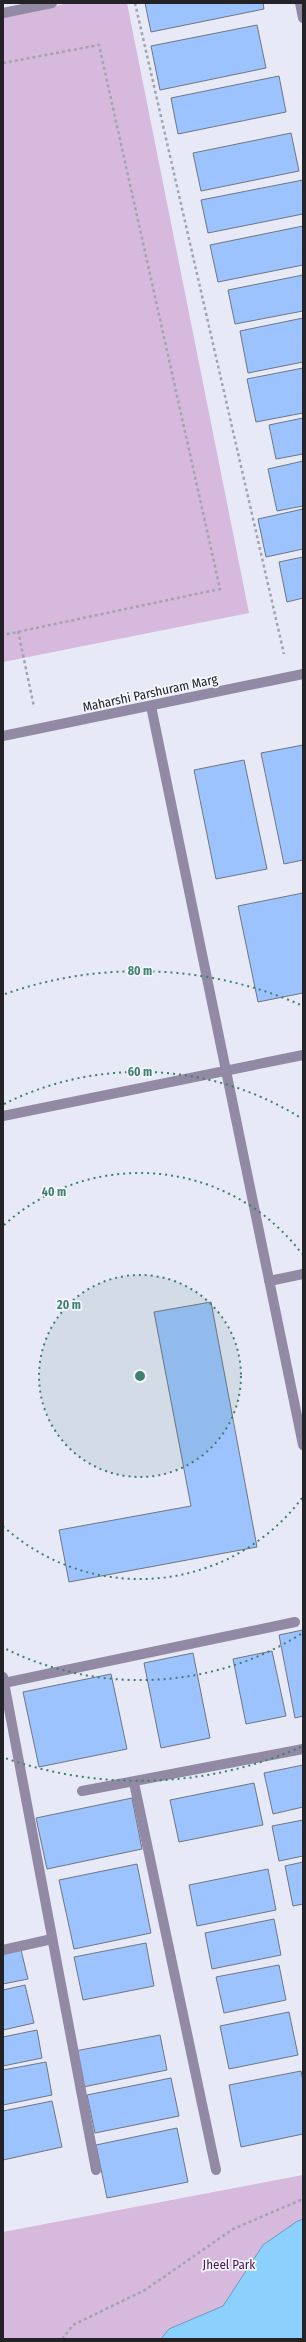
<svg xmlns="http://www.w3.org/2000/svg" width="306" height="2342" viewBox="0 0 306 2342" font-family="'Fira Sans Condensed',sans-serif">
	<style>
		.green { fill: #d6b9dc }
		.water { fill: #8cd1fe; stroke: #6c9cbe }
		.building { fill: #9cc3fe; stroke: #6f7680 }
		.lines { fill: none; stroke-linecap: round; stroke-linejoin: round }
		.path { stroke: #a3a4af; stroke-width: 2.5; stroke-dasharray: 3 3; stroke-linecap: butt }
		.minor { stroke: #9289a5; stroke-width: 10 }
		.tertiary { stroke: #9289a5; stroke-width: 10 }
		.ring { fill: none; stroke: #3e7f70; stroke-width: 2; stroke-dasharray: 2 4 }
		.labels { text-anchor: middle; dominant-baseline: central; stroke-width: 3.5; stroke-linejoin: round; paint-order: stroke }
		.street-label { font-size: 13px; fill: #222227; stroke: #f5f7fe }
		.park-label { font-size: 13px; fill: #4e1559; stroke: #f5f7fe }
		.centre { fill: #3e7f70; stroke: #f5f7fe; stroke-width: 2 }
		.ring-label { font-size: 12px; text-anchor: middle; font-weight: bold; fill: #3e7f70; stroke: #f5f7fe; stroke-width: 3.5; stroke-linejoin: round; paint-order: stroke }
	</style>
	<rect width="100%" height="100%" fill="#e7e9f6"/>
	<!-- green -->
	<path class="green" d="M 70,3 L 127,3 L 249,613 L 3,662 L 3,16 Z
		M 303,2175 L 303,2339 L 3,2339 L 3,2232 Z"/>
	<!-- water -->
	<path class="water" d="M 303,2219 L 303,2339 L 161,2339 L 169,2329 L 223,2306 L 263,2245 L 296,2222 Z"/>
	<!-- building -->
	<path class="building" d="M 145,3 L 263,3 L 264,9 L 151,32 Z
		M 257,25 L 266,68 L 160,90 L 151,46 Z
		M 279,76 L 286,112 L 178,134 L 171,98 Z
		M 291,133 L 299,171 L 201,191 L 193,153 Z
		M 303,180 L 303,214 L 208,233 L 201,200 Z
		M 303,226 L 303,265 L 218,282 L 210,245 Z
		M 303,275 L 303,311 L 235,324 L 228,290 Z
		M 303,318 L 303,362 L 248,373 L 240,331 Z
		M 303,368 L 303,413 L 256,422 L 247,379 Z
		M 303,418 L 303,454 L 276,459 L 269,425 Z
		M 303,461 L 303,506 L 277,511 L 268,469 Z
		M 303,509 L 303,549 L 266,557 L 258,519 Z
		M 303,557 L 303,598 L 287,602 L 279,562 Z
		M 303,745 L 303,860 L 284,864 L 261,753 Z
		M 244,760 L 267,869 L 216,879 L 194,770 Z
		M 303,893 L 303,993 L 258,1002 L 238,906 Z
		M 211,1302 L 257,1547 L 69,1582 L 59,1530 L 191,1506 L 154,1312 Z
		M 303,1630 L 303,1716 L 295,1718 L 279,1635 Z
		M 272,1651 L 286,1716 L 246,1724 L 233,1659 Z
		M 193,1653 L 210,1738 L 161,1748 L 144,1663 Z
		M 111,1674 L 127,1749 L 39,1767 L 23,1692 Z
		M 303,1765 L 303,1807 L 273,1814 L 264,1773 Z
		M 254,1783 L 263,1825 L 179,1842 L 170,1800 Z
		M 132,1798 L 142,1849 L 47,1869 L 36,1818 Z
		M 303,1820 L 303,1856 L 279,1861 L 272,1826 Z
		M 303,1862 L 303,1904 L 293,1906 L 285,1866 Z
		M 137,1864 L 151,1933 L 74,1949 L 59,1880 Z
		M 268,1869 L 276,1910 L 197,1926 L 189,1885 Z
		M 274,1919 L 281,1955 L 212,1969 L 205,1933 Z
		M 146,1943 L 154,1986 L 83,2000 L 74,1957 Z
		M 21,1950 L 28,1979 L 3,1984 L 3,1954 Z
		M 279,1965 L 286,2000 L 224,2013 L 216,1977 Z
		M 25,1985 L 34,2023 L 3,2030 L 3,1990 Z
		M 289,2012 L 298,2055 L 229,2069 L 220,2026 Z
		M 37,2030 L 42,2058 L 3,2066 L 3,2037 Z
		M 160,2035 L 167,2070 L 83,2087 L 75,2051 Z
		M 46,2062 L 52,2095 L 3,2105 L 3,2070 Z
		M 301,2071 L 303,2081 L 303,2134 L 241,2147 L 229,2085 Z
		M 171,2078 L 179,2116 L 95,2133 L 87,2095 Z
		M 52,2101 L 62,2147 L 3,2160 L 3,2111 Z
		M 177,2128 L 188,2182 L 107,2198 L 96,2145 Z"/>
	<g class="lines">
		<!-- path -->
		<path class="path" d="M 135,3 L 284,654
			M 3,63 L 99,45 L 220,589 L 3,635
			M 18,631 L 34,707
			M 62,2339 L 73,2325 L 145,2290 L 233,2229 L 303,2199"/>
		<!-- minor -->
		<path class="minor" d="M 300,3 L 303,18
			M 3,13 L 52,3
			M 151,706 L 303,1445
			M 3,1116 L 303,1055
			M 269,1281 L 303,1274
			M 3,1677 L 96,2170
			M 4,1683 L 295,1622
			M 134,1783 L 216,2170
			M 82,1791 L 303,1749
			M 3,1950 L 52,1939"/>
		<!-- tertiary -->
		<path class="tertiary" d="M 3,736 L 303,674"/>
	</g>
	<!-- distance rings -->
	<circle cx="140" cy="1376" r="101" fill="#3e7f70" fill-opacity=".12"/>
	<g class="ring">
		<circle cx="140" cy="1376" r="101"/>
		<path d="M302 1498A203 203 0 0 1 4 1527M4 1225A203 203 0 0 1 302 1254"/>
		<path d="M301 1634A304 304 0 0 1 4 1648M4 1104A304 304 0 0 1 301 1118"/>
		<path d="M301 1747A405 405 0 0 1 5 1758M5 994A405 405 0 0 1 301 1005"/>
	</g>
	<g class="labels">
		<!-- street labels -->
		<g class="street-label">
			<text transform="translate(150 693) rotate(-12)">Maharshi Parshuram Marg</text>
		</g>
		<!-- park labels -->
		<g class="park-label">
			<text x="229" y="2264">Jheel Park</text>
		</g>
	</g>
	<circle cx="140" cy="1376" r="6" class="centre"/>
	<g class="ring-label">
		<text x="140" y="975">80 m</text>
		<text x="140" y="1076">60 m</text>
		<text x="54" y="1196">40 m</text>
		<text x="69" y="1309">20 m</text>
	</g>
	<!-- border -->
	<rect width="306" height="2342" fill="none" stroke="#222227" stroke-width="8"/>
</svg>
